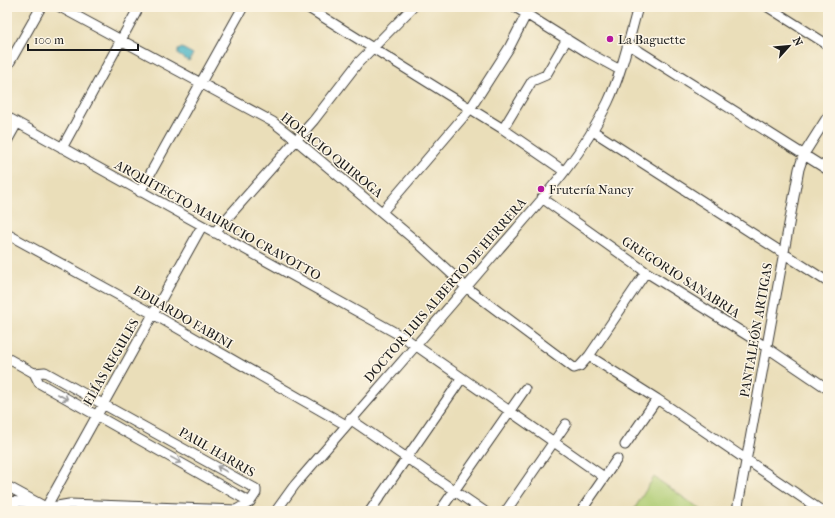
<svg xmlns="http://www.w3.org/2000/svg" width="835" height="518" viewBox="0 0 835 518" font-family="'IM FELL French Canon',serif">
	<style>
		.green { fill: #afcc73; stroke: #667448 }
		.water { fill: #47b3c4; stroke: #326870 }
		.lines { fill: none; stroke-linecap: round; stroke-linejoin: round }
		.minor-casing { stroke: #3b3934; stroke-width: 11 }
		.minor { stroke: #fff; stroke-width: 9 }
		.oneway { stroke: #999 }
		.poi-dot { fill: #b5179e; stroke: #fcf5e5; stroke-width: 1.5 }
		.labels { text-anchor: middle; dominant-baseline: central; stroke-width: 3; stroke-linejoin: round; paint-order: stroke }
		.poi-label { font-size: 13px; fill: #1c1c1c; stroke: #fcf5e5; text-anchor: start }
		.street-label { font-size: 13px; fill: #1c1c1c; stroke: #fcf5e5 }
	</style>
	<rect width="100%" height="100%" fill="#fcf5e5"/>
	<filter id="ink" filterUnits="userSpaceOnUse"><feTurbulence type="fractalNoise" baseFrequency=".025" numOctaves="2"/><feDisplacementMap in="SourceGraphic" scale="8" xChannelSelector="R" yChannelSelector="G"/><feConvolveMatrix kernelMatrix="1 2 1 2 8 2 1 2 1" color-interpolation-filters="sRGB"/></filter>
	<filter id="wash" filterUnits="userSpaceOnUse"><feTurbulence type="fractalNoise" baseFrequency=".012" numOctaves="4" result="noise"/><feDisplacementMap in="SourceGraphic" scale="16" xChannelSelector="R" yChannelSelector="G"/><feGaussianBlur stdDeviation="0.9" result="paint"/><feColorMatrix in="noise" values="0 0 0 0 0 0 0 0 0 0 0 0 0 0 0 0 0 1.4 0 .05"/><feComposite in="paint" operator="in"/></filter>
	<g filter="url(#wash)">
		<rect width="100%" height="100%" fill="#eadeb9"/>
		<!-- green -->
		<path class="green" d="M 654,477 L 703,511 L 633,511 Z"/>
		<!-- water -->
		<path class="water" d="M 182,48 L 193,54 L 189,61 L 178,55 L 178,50 Z"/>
	</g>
	<g filter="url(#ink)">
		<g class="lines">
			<defs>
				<path id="minor" d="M 60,7 L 273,122 L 296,140 L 417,242 L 467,288 L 574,368 L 580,366 L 589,356 L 646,272
					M 307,7 L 503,129 L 564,171
					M 515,7 L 587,52 L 620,70
					M 768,7 L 828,45
					M 628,44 L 828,170
					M 7,67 L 41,7
					M 7,117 L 405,338 L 604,477
					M 503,129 L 532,81 L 546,75 L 567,39
					M 593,131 L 828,282
					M 7,141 L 17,123
					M 62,148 L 139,7
					M 140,192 L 243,7
					M 542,198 L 646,272 L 766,347 L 828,389
					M 382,212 L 470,109 L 509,48 L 530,7
					M 214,233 L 314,120 L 358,63 L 413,7
					M 7,234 L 153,314 L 346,425
					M 589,356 L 657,399 L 822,511
					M 7,358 L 34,373 L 45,372 L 256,489 L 256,493 L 250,502 L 39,383 L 34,373
					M 350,419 L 484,511
					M 625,445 L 657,399
					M 7,486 L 51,510
					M 7,501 L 34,503
					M 46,508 L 69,504 L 236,510 L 250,502
					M 44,511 L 202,226
					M 276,511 L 294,486 C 362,407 431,329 498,250 C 538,204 582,157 608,102 C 622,72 629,39 638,7
					M 370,511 L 462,378
					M 440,511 L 525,389
					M 506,511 L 566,424
					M 581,511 L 617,459
					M 737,511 L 799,169 L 804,154 L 828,116"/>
			</defs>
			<!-- minor casing -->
			<use href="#minor" class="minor-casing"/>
			<!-- minor -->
			<use href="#minor" class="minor"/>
		</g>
		<!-- one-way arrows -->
		<defs><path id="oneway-shaft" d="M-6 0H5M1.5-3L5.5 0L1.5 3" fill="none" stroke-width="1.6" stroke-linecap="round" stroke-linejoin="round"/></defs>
		<g class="oneway">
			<use href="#oneway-shaft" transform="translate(63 397) rotate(30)"/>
			<use href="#oneway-shaft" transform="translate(176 460) rotate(29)"/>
			<use href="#oneway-shaft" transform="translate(222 469) rotate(-150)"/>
		</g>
	</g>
	<!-- markers -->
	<g class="poi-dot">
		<circle cx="610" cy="39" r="4"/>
		<circle cx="541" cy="189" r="4"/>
	</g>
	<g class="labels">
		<!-- poi labels -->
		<g class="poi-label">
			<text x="618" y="39">La Baguette</text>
			<text x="549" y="189">Frutería Nancy</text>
		</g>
		<!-- street labels -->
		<g class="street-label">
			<text transform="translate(332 155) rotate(39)">HORACIO QUIROGA</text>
			<text transform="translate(218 220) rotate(29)">ARQUITECTO MAURICIO CRAVOTTO</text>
			<text transform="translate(681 277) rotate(33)">GREGORIO SANABRIA</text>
			<text transform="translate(445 290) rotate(-49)">DOCTOR LUIS ALBERTO DE HERRERA</text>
			<text transform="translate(183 317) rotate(30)">EDUARDO FABINI</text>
			<text transform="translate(756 330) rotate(-80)">PANTALEÓN ARTIGAS</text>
			<text transform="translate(111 362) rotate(-60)">ELÍAS REGULES</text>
			<text transform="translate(217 452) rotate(30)">PAUL HARRIS</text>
		</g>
	</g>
	<!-- margin -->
	<rect width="835" height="518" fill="none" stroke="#fcf5e5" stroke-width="24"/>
	<!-- north arrow -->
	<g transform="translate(789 46) rotate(63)" stroke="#fcf5e5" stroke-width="3" paint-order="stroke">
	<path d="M0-3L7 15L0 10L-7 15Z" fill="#1c1c1c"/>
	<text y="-6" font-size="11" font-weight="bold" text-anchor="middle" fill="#1c1c1c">N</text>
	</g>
	<!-- scale -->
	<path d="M28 44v6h110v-6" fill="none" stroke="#1c1c1c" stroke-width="2"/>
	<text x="34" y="44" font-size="12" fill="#1c1c1c" stroke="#fcf5e5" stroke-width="3" paint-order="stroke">100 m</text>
</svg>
